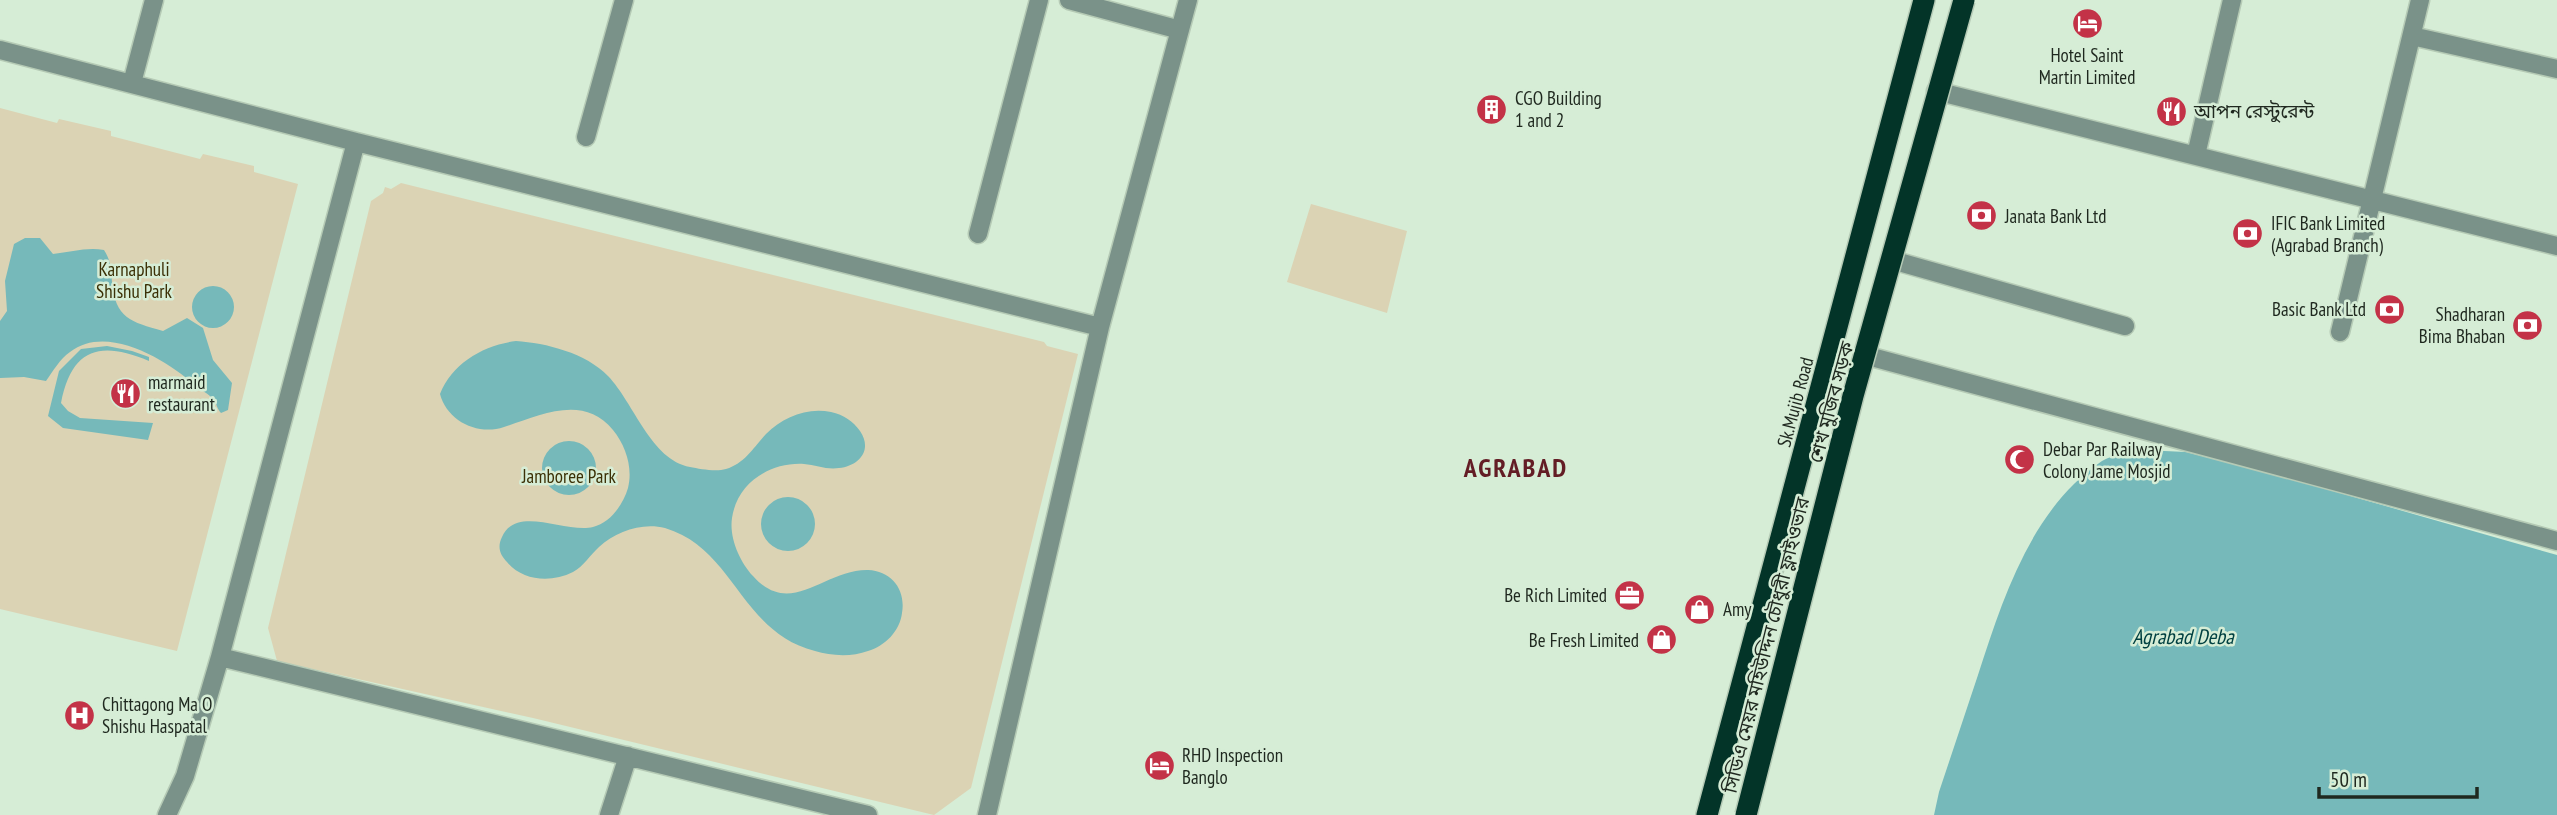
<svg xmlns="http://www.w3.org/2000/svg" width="2557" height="815" viewBox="0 0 2557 815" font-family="'PT Sans Narrow','Noto Sans Bengali',sans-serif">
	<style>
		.green { fill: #dbd3b4 }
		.water { fill: #76b9ba }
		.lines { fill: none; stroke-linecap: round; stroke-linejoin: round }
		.street-casing { stroke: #b5cab5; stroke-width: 21 }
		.highway-casing { stroke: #b5cab5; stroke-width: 24 }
		.street { stroke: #7a9289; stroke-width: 18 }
		.highway { stroke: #033428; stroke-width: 21 }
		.highway-bridge-casing { stroke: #b5cab5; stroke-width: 24; stroke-linecap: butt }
		.highway-bridge { stroke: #033428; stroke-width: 21 }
		.labels { text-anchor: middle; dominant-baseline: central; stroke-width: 5; stroke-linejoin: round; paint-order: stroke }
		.poi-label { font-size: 19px; fill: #1f281f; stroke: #d6edd6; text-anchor: start }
		.park-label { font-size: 19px; fill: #3b3006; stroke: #d6edd6 }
		.street-label { font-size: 19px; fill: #1f281f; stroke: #d6edd6 }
		.water-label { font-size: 21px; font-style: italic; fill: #004041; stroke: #d6edd6 }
		.district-label { font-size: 26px; font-weight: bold; letter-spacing: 2px; fill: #631d25; stroke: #d6edd6 }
	</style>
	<rect width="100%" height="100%" fill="#d6edd6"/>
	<!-- green -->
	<path class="green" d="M 0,108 L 57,123 L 59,119 L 111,131 L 111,136 L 200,159 L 203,154 L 254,166 L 254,172 L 298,184 L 177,651 L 0,609 Z
		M 401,183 L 1044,342 L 1047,346 L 1078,354 L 971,788 L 934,815 L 533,718 L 277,661 L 268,628 L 371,201 L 383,193 L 385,187 L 391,189 Z
		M 1311,204 L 1407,231 L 1387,313 L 1287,282 Z"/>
	<!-- water -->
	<path class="water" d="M 25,238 L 40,238 L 53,254 C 71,252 87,247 104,250 C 111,261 111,269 112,282 C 115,318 131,322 163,331 L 187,318 L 203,328 L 213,360 L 232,383 L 228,410 L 221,413 C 217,409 217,404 213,399 C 209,394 201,390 196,386 C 167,360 107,323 70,352 C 60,359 53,371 46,381 L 24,377 L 0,378 L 0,321 L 7,311 L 5,281 L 14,244 Z
		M192 307a21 21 0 1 1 42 0a21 21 0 1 1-42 0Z
		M 516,341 C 546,343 586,353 608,376 C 634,403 651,460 690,467 C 700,469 716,472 726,469 C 745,463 753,448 766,434 C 783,417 807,407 831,412 C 844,415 853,421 860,431 C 873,450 859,466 839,468 C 827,470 816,465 804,464 C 770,462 737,483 732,518 C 729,538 740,562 753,576 C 791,619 824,569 868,570 C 892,571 906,590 902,613 C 900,631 885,646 868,651 C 852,657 831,656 815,651 C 740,632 735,549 665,528 C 643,522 616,531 599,547 C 590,555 584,566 573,572 C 551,583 523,581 507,562 C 500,555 497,547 502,537 C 516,504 567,534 593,527 C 610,523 623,505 628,488 C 633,468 626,446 613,430 C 583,393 539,416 504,427 C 478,436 447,421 440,394 C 452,363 484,345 516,341 Z
		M 107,346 L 132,351 L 149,357 L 149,361 C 101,341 72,347 61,403 L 68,411 L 80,418 L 153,423 L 148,440 L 63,428 L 48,416 L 59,371 L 81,349 Z
		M542 468a27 27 0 1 1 54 0a27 27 0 1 1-54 0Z
		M 2143,450 L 2186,452 L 2284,477 L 2557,555 L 2557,815 L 1934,815 L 1939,792 C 1952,753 1965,714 1978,675 C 2003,598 2031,509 2102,461 C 2113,454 2131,453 2143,450 Z
		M761 524a27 27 0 1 1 54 0a27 27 0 1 1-54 0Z"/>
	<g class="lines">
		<defs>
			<path id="street" d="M 1069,0 L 1180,30
				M 2412,36 L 2557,69
				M 0,50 L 356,142 L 1100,327
				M 132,83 L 154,0
				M 1936,91 L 2557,246
				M 586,137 L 624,0
				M 2196,155 L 2232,0
				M 978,234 L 1039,0
				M 1892,260 L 2125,326
				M 2340,332 L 2420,0
				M 1868,356 L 2557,541
				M 220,657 L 868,815
				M 167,815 L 185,776 L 220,657 L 356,142
				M 609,815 L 628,756
				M 987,815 L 1100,327 L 1188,0"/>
			<path id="highway" d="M 1707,815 L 1924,0"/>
		</defs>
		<!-- street casing -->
		<use href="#street" class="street-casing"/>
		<!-- highway casing -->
		<use href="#highway" class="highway-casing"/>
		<!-- street -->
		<use href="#street" class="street"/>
		<!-- highway -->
		<use href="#highway" class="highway"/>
		<defs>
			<path id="highway-bridge" d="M 1746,815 L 1853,396 L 1964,0"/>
		</defs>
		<!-- highway-bridge casing -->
		<use href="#highway-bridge" class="highway-bridge-casing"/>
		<!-- highway-bridge -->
		<use href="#highway-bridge" class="highway-bridge"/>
	</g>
	<!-- icons -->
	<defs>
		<symbol id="hotel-disc" viewBox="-11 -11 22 22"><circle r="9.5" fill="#c33247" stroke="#d6edd6"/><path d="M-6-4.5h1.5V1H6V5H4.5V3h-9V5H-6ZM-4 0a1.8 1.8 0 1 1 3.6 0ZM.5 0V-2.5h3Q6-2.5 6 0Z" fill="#fff"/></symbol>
		<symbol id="building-disc" viewBox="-11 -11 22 22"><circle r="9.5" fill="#c33247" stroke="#d6edd6"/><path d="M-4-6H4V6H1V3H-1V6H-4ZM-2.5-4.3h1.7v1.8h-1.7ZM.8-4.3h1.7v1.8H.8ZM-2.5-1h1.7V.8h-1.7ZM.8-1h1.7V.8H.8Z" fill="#fff"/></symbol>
		<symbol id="restaurant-disc" viewBox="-11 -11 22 22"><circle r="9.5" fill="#c33247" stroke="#d6edd6"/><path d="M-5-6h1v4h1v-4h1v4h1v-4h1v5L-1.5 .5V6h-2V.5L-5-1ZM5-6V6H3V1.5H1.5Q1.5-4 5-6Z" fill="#fff"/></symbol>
		<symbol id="bank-disc" viewBox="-11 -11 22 22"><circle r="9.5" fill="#c33247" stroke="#d6edd6"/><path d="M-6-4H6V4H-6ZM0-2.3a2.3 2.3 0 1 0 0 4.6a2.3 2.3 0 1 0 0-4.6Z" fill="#fff"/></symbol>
		<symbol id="mosque-disc" viewBox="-11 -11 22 22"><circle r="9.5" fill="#c33247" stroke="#d6edd6"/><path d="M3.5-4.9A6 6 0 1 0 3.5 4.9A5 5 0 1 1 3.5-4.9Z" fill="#fff"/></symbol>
		<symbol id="office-disc" viewBox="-11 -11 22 22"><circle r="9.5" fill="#c33247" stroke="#d6edd6"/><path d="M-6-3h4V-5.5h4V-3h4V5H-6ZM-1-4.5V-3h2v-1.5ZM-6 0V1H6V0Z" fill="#fff"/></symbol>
		<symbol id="shop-disc" viewBox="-11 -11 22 22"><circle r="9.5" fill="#c33247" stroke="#d6edd6"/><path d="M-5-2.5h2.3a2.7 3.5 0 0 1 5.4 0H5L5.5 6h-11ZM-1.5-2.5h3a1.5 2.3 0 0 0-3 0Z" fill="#fff"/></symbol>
		<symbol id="hospital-disc" viewBox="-11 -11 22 22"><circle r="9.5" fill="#c33247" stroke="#d6edd6"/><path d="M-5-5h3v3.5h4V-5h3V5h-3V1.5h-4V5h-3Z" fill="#fff"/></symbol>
	</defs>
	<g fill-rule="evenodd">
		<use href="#hotel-disc" x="2070" y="6" width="35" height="35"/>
		<use href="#building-disc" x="1474" y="92" width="35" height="35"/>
		<use href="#restaurant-disc" x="2154" y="94" width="35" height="35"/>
		<use href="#bank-disc" x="1964" y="198" width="35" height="35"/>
		<use href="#bank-disc" x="2230" y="216" width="35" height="35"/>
		<use href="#bank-disc" x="2372" y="292" width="35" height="35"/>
		<use href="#bank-disc" x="2510" y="308" width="35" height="35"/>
		<use href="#restaurant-disc" x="108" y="376" width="35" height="35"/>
		<use href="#mosque-disc" x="2002" y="442" width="35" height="35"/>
		<use href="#office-disc" x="1612" y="578" width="35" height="35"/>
		<use href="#shop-disc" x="1682" y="592" width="35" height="35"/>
		<use href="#shop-disc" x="1644" y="622" width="35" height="35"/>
		<use href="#hospital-disc" x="62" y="698" width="35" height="35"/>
		<use href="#hotel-disc" x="1142" y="748" width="35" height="35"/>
	</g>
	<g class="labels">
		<!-- poi labels -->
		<g class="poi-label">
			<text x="2087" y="55" text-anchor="middle">Hotel Saint<tspan x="2087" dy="22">Martin Limited</tspan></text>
			<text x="1515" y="98">CGO Building<tspan x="1515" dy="22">1 and 2</tspan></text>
			<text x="2194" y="111">আপন রেস্টুরেন্ট</text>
			<text x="2005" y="216">Janata Bank Ltd</text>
			<text x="2271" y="223">IFIC Bank Limited<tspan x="2271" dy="22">(Agrabad Branch)</tspan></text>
			<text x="2366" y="309" text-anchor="end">Basic Bank Ltd</text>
			<text x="2505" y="314" text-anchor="end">Shadharan<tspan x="2505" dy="22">Bima Bhaban</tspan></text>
			<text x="148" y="382">marmaid<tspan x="148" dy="22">restaurant</tspan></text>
			<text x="2043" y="449">Debar Par Railway<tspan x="2043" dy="22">Colony Jame Mosjid</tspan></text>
			<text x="1607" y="595" text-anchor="end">Be Rich Limited</text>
			<text x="1723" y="609">Amy</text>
			<text x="1639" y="640" text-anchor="end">Be Fresh Limited</text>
			<text x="102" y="704">Chittagong Ma O<tspan x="102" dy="22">Shishu Haspatal</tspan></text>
			<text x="1182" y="755">RHD Inspection<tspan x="1182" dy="22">Banglo</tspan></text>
		</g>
		<!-- park labels -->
		<g class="park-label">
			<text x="134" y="269">Karnaphuli<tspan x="134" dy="22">Shishu Park</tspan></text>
			<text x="569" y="476">Jamboree Park</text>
		</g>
		<!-- street labels -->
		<g class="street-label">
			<text transform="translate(1795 402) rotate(-75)">Sk.Mujib Road</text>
			<text transform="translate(1831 402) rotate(-75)">শেখ মুজিব সড়ক</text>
			<text transform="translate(1766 645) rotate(-76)">সিডিএ মেয়র মহিউদ্দিন চৌধুরী ফ্লাইওভার</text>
		</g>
		<!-- water labels -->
		<g class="water-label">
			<text x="2183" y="636">Agrabad Deba</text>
		</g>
		<!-- district labels -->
		<g class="district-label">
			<text x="1516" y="467">AGRABAD</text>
		</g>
	</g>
	<!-- scale -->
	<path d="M2319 787v10h158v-10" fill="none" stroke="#1f281f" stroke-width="3.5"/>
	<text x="2330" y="787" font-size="21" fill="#1f281f" stroke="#d6edd6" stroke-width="5" paint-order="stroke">50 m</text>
</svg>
